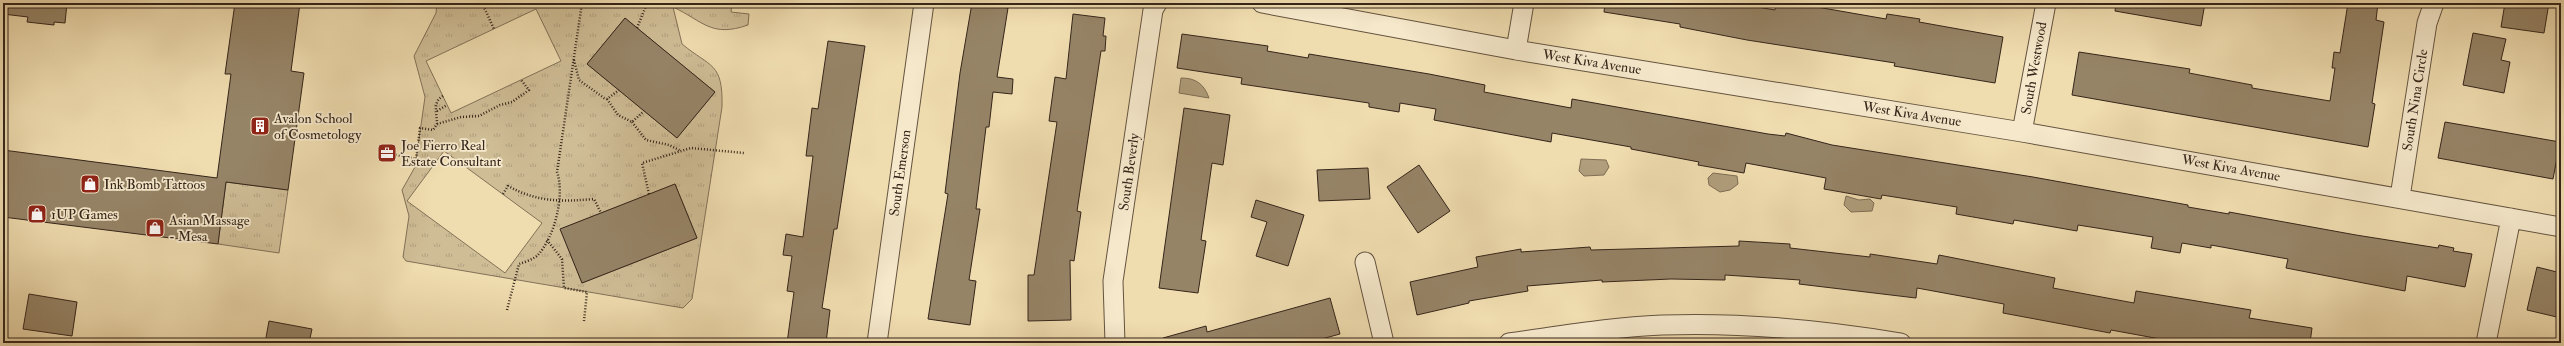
<svg xmlns="http://www.w3.org/2000/svg" width="2564" height="346" viewBox="0 0 2564 346" font-family="'IM FELL Double Pica',serif">
	<style>
		.park { fill: url(#park-tufts); stroke: #827158; fill-rule: evenodd }
		.water { fill: #b09e7c; stroke: #7f6e55 }
		.building { fill: #968467; stroke: #35251a }
		.lines { fill: none; stroke-linecap: round; stroke-linejoin: round }
		.street-casing { stroke: #64533f; stroke-width: 21 }
		.path { stroke: #35251a; stroke-width: 2.5; stroke-dasharray: 1 2; stroke-linecap: butt }
		.street { stroke: #f5e8cb; stroke-width: 19 }
		.labels { text-anchor: middle; dominant-baseline: central; stroke-width: 3.5; stroke-linejoin: round; paint-order: stroke }
		.street-label { font-size: 14px; fill: #35251a; stroke: #f5e8cb }
		.poi-label { font-size: 14px; fill: #35251a; stroke: #f5e8cb; text-anchor: start }
	</style>
	<defs>
		<pattern id="park-tufts" width="24" height="20" patternUnits="userSpaceOnUse"><rect width="24" height="20" fill="#cfbd96"/><path d="M3 7l-1-3M5 7V3M7 7l1-3M15 17l-1-3M17 17v-4M19 17l1-3" fill="none" stroke="#b2a281"/></pattern>
	</defs>
	<rect width="100%" height="100%" fill="#efdcaf"/>
	<filter id="stains"><feTurbulence type="fractalNoise" baseFrequency=".005" numOctaves="4"/><feColorMatrix values="0 0 0 0 .2 0 0 0 0 .09 0 0 0 0 .02 0 0 0 .5 -.17"/></filter>
	<radialGradient id="worn" r=".72"><stop offset=".6" stop-color="#630" stop-opacity="0"/><stop offset="1" stop-color="#630" stop-opacity=".3"/></radialGradient>
	<!-- park -->
	<path class="park" d="M 437,3 L 732,3 L 731,12 L 749,14 L 748,25 C 711,38 703,21 673,7 L 682,44 C 711,68 723,62 722,107 L 692,299 L 683,308 L 406,261 L 403,257 L 409,216 L 402,190 L 415,167 L 425,97 L 414,56 L 436,13 ZM 536,9 L 561,61 L 451,113 L 426,61 ZM 625,18 L 715,92 L 677,138 L 587,64 ZM 444,151 L 542,223 L 505,273 L 407,201 ZM 675,184 L 697,238 L 582,283 L 561,229 Z
		M 226,182 L 288,190 L 279,253 L 218,244 Z"/>
	<!-- water -->
	<path class="water" d="M 1181,78 C 1196,78 1204,84 1209,98 L 1179,93 Z
		M 1581,159 L 1606,160 L 1609,167 L 1604,175 L 1584,176 L 1579,171 Z
		M 1713,173 L 1737,176 L 1738,184 L 1730,190 L 1720,192 L 1709,185 L 1708,178 Z
		M 1846,196 L 1859,200 L 1870,199 L 1874,203 L 1872,211 L 1851,212 L 1844,205 Z"/>
	<!-- building -->
	<path class="building" d="M 3,3 L 67,3 L 65,23 L 54,22 L 54,25 L 27,22 L 28,17 L 3,14 Z
		M 235,3 L 300,3 L 291,71 L 304,73 L 288,190 L 226,182 L 218,244 L 3,217 L 3,150 L 217,178 L 231,74 L 225,74 Z
		M 972,3 L 1008,8 L 997,77 L 1013,79 L 1012,94 L 993,92 L 989,127 L 986,127 L 976,209 L 980,209 L 969,280 L 976,281 L 970,325 L 928,319 L 948,194 L 945,193 L 960,73 Z
		M 1605,3 L 1734,3 L 1775,10 L 1776,3 L 1794,3 L 1886,19 L 1887,14 L 1920,19 L 1919,22 L 2003,37 L 1995,83 L 1894,66 L 1895,63 L 1747,40 L 1680,27 L 1680,24 L 1604,12 Z
		M 2116,3 L 2205,3 L 2201,26 L 2115,11 Z
		M 2348,3 L 2378,3 L 2376,20 L 2384,22 L 2372,103 L 2375,104 L 2368,147 L 2072,95 L 2079,52 L 2190,69 L 2189,73 L 2252,85 L 2252,88 L 2330,101 L 2335,68 L 2332,68 L 2334,52 L 2340,53 Z
		M 2505,3 L 2549,3 L 2544,33 L 2501,27 Z
		M 1073,14 L 1105,18 L 1103,36 L 1106,36 L 1105,51 L 1101,51 L 1077,211 L 1081,212 L 1074,261 L 1070,260 L 1071,320 L 1028,321 L 1028,275 L 1034,275 L 1057,122 L 1049,121 L 1055,77 L 1066,79 Z
		M 625,18 L 715,92 L 677,138 L 587,64 Z
		M 2473,33 L 2506,39 L 2501,60 L 2510,62 L 2504,93 L 2463,85 Z
		M 1182,34 L 1268,46 L 1267,51 L 1308,58 L 1309,54 L 1429,74 L 1485,85 L 1484,92 L 1571,108 L 1572,99 L 1768,134 L 1785,136 L 1786,133 L 1832,145 L 2033,177 L 2188,205 L 2188,207 L 2229,214 L 2229,212 L 2356,235 L 2438,248 L 2439,245 L 2454,248 L 2453,251 L 2472,254 L 2465,287 L 2407,276 L 2405,291 L 2286,268 L 2288,259 L 2211,245 L 2211,248 L 2182,243 L 2180,253 L 2151,248 L 2153,237 L 2078,225 L 2077,231 L 2014,220 L 2013,224 L 1956,214 L 1957,207 L 1882,195 L 1881,199 L 1824,189 L 1826,178 L 1746,163 L 1744,173 L 1698,165 L 1699,162 L 1631,149 L 1631,147 L 1552,133 L 1551,142 L 1434,120 L 1436,109 L 1400,103 L 1399,112 L 1369,107 L 1369,103 L 1241,84 L 1242,78 L 1177,68 Z
		M 828,41 L 865,46 L 837,229 L 834,229 L 822,308 L 830,310 L 826,343 L 787,343 L 794,292 L 787,291 L 792,256 L 783,255 L 786,234 L 803,237 L 813,156 L 806,156 L 812,108 L 818,109 Z
		M 1184,108 L 1230,115 L 1223,165 L 1212,163 L 1201,240 L 1206,241 L 1198,293 L 1159,288 Z
		M 2445,122 L 2560,142 L 2553,179 L 2438,158 Z
		M 1419,165 L 1450,211 L 1418,233 L 1387,187 Z
		M 1368,168 L 1370,199 L 1319,201 L 1317,170 Z
		M 675,184 L 697,238 L 582,283 L 560,229 Z
		M 1256,200 L 1304,215 L 1288,266 L 1256,256 L 1267,222 L 1251,217 Z
		M 1739,241 L 1790,244 L 1790,248 L 1870,257 L 1870,254 L 1937,264 L 1939,255 L 2055,278 L 2053,288 L 2134,303 L 2136,291 L 2251,310 L 2249,318 L 2312,328 L 2310,343 L 2182,343 L 2111,330 L 2110,333 L 2003,313 L 2004,304 L 1917,288 L 1916,298 L 1799,284 L 1800,280 L 1725,275 L 1725,280 L 1671,279 L 1602,282 L 1602,280 L 1527,286 L 1528,291 L 1469,301 L 1469,303 L 1417,315 L 1410,282 L 1478,267 L 1476,257 L 1521,249 L 1521,252 L 1590,247 L 1591,250 L 1739,246 Z
		M 2537,267 L 2561,273 L 2561,318 L 2527,310 Z
		M 29,294 L 77,302 L 72,336 L 23,329 Z
		M 1330,298 L 1340,334 L 1307,343 L 1163,343 L 1163,338 L 1206,326 L 1207,332 Z
		M 269,321 L 312,329 L 309,343 L 265,343 Z"/>
	<g class="lines">
		<defs>
			<path id="street" d="M 1262,3 L 1516,50 L 2022,132 L 2561,227
				M 1516,50 L 1524,3
				M 2022,132 L 2046,3
				M 2400,197 L 2427,23 L 2434,3
				M 1365,262 L 1384,343
				M 877,343 L 924,3
				M 1115,343 L 1113,281 L 1153,10 L 1157,3
				M 1509,343 C 1560,336 1611,327 1662,325 C 1742,322 1823,330 1901,343
				M 2486,343 L 2511,218"/>
		</defs>
		<!-- street casing -->
		<use href="#street" class="street-casing"/>
		<!-- path -->
		<path class="path" d="M 482,3 L 494,29
			M 637,28 L 646,6 L 643,3
			M 574,60 L 579,80 L 604,98 L 607,99 L 619,90
			M 607,99 L 618,115 L 632,122 L 644,111
			M 437,111 L 447,105
			M 632,122 L 646,140 L 669,145 L 681,151
			M 437,124 L 461,117 L 479,116 L 500,105 L 512,102 L 529,90 L 521,80
			M 387,153 L 416,159 L 420,128 L 433,130 L 437,124 C 437,113 432,102 443,96
			M 503,194 L 508,186 C 537,202 561,202 594,199 L 601,213
			M 649,194 L 642,163 L 691,148 L 744,153
			M 547,240 L 562,259 L 564,288 L 587,292 L 584,321
			M 507,310 L 519,264 C 525,262 534,259 538,255 C 555,236 565,195 557,172 L 582,3"/>
		<!-- street -->
		<use href="#street" class="street"/>
	</g>
	<!-- icons -->
	<defs>
		<symbol id="building-square" viewBox="-11 -11 22 22"><rect x="-9" y="-9" width="18" height="18" rx="4" fill="#8f2418" stroke="#f5e8cb"/><path d="M-4-6H4V6H1V3H-1V6H-4ZM-2.5-4.3h1.7v1.8h-1.7ZM.8-4.3h1.7v1.8H.8ZM-2.5-1h1.7V.8h-1.7ZM.8-1h1.7V.8H.8Z" fill="#fff"/></symbol>
		<symbol id="office-square" viewBox="-11 -11 22 22"><rect x="-9" y="-9" width="18" height="18" rx="4" fill="#8f2418" stroke="#f5e8cb"/><path d="M-6-3h4V-5.5h4V-3h4V5H-6ZM-1-4.5V-3h2v-1.5ZM-6 0V1H6V0Z" fill="#fff"/></symbol>
		<symbol id="shop-square" viewBox="-11 -11 22 22"><rect x="-9" y="-9" width="18" height="18" rx="4" fill="#8f2418" stroke="#f5e8cb"/><path d="M-5-2.5h2.3a2.7 3.5 0 0 1 5.4 0H5L5.5 6h-11ZM-1.5-2.5h3a1.5 2.3 0 0 0-3 0Z" fill="#fff"/></symbol>
	</defs>
	<g fill-rule="evenodd">
		<use href="#building-square" x="249" y="115" width="22" height="22"/>
		<use href="#office-square" x="376" y="142" width="22" height="22"/>
		<use href="#shop-square" x="79" y="173" width="22" height="22"/>
		<use href="#shop-square" x="26" y="203" width="22" height="22"/>
		<use href="#shop-square" x="144" y="217" width="22" height="22"/>
	</g>
	<g class="labels">
		<!-- street labels -->
		<g class="street-label">
			<text transform="translate(1592 62) rotate(9)">West Kiva Avenue</text>
			<text transform="translate(2034 68) rotate(-80)">South Westwood</text>
			<text transform="translate(2415 100) rotate(-81)">South Nina Circle</text>
			<text transform="translate(1912 114) rotate(9)">West Kiva Avenue</text>
			<text transform="translate(2231 168) rotate(10)">West Kiva Avenue</text>
			<text transform="translate(1129 172) rotate(-82)">South Beverly</text>
			<text transform="translate(900 173) rotate(-82)">South Emerson</text>
		</g>
		<!-- poi labels -->
		<g class="poi-label">
			<text x="274" y="118">Avalon School<tspan x="274" dy="16">of Cosmetology</tspan></text>
			<text x="401" y="145">Joe Fierro Real<tspan x="401" dy="16">Estate Consultant</tspan></text>
			<text x="104" y="184">Ink Bomb Tattoos</text>
			<text x="51" y="214">1UP Games</text>
			<text x="169" y="220">Asian Massage<tspan x="169" dy="16">- Mesa</tspan></text>
		</g>
	</g>
	<!-- margin -->
	<rect width="2564" height="346" fill="none" stroke="#efdcaf" stroke-width="16"/>
	<rect x="4" y="4" width="2556" height="338" fill="none" stroke="#35251a" stroke-width="2"/>
	<rect x="8" y="8" width="2548" height="330" fill="none" stroke="#35251a"/>
	<rect width="100%" height="100%" filter="url(#stains)"/>
	<rect width="100%" height="100%" fill="url(#worn)"/>
</svg>
